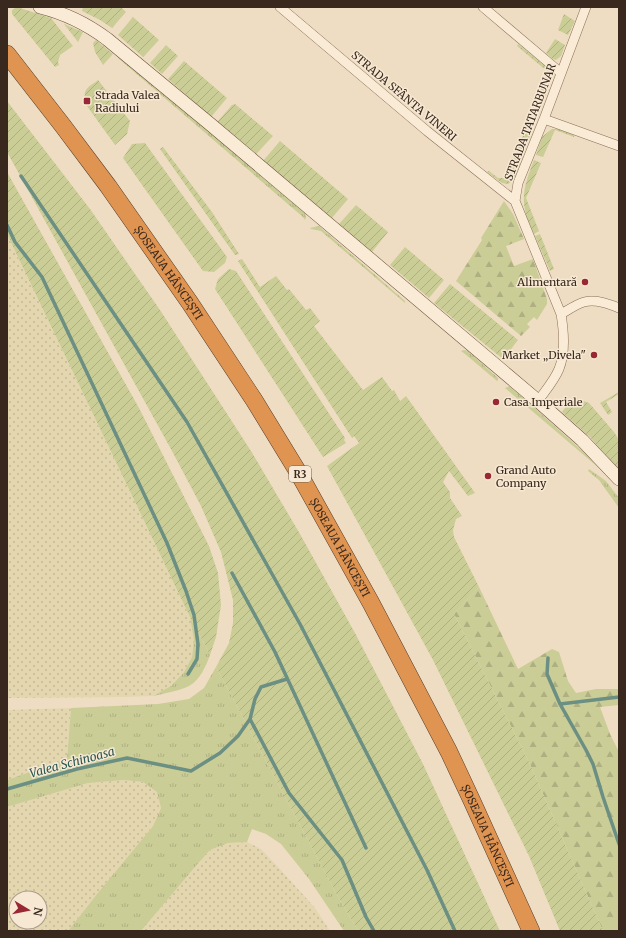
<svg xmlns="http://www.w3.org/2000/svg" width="626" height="938" viewBox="0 0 626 938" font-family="Merriweather,serif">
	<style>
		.farmland { fill: url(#farmland-dots); fill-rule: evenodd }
		.grass { fill: url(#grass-tufts) }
		.forest { fill: url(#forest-firs) }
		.garden { fill: url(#garden-furrows) }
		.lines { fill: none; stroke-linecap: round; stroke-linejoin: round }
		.stream { stroke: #6b8f83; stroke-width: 3.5 }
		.street-casing { stroke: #896e59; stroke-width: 10 }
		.secondary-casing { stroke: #6a4f3c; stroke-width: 14 }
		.highway-casing { stroke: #563d2d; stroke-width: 18 }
		.street { stroke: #f9ebd5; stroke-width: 9 }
		.secondary { stroke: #f9ebd5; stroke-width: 13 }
		.highway { stroke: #df9451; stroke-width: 17 }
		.poi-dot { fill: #982833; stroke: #f6e8d2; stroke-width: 1.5 }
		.labels { text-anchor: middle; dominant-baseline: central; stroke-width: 3; stroke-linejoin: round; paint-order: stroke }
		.shield { fill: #f6e8d2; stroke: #716253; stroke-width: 1 }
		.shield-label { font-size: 10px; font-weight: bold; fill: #38281d }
		.poi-label { font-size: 11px; fill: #38281d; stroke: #f6e8d2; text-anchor: start }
		.street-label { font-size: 11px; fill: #38281d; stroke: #f6e8d2 }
		.water-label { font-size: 12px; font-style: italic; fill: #2c5851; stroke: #f6e8d2 }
	</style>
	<defs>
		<pattern id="farmland-dots" width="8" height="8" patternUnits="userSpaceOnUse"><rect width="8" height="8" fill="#e4d7af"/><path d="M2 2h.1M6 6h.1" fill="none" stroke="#c4b996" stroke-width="1.8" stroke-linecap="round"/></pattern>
		<pattern id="grass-tufts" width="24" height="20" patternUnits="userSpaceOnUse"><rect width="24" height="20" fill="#cbcd96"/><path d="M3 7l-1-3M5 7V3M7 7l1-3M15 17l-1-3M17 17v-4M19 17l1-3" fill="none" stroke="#afb081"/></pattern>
		<pattern id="forest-firs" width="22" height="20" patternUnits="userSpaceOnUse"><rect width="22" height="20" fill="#cbcd96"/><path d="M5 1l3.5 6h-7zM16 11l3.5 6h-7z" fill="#afb081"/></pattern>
		<pattern id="garden-furrows" width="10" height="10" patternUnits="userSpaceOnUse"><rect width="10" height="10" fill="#cbcd96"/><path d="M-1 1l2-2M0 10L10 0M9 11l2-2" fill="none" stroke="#afb081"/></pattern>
	</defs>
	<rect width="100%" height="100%" fill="#eeddc2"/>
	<!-- farmland -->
	<path class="farmland" d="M 7,234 L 190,617 L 194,641 L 192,657 L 184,672 L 171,686 L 153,696 L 126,697 L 7,698 Z
		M 71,708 L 67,759 L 7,780 L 7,710 Z
		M 124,780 L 143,782 L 157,791 L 161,808 L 153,826 L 97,894 L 68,931 L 7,931 L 7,807 L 88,783 ZM 16,898 L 40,898 L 40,922 L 16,922 Z
		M 247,842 L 261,849 L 278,867 L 315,908 L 330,931 L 141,931 L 195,867 L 210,850 L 228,843 Z"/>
	<!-- grass -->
	<path class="grass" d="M 119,57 L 189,114 L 305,213 L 306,217 L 305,220 L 303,217 L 118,58 Z
		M 319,226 L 405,301 L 405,303 L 321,231 L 311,229 L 310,228 Z
		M 464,350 L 468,351 L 498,378 L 498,380 L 497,381 L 465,354 L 461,351 Z
		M 510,386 L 597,464 L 599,468 L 505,388 Z
		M 589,469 L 606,481 L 619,498 L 619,508 L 599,480 L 588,471 Z
		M 190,617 L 210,655 C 206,666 200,680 189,686 C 182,690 162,694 153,696 L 171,686 L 184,672 L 192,657 L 194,641 Z
		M 216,667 L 337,895 L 358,931 L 344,931 L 309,879 L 281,844 L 266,834 L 252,829 L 247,842 L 228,843 L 210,850 L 195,867 L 141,931 L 68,931 L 97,894 L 153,826 L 161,808 L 157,792 L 143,782 L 124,780 L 88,783 L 7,807 L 7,780 L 67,759 L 71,708 L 158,704 L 189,699 L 204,688 Z"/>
	<!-- forest -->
	<path class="forest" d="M 504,201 L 513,214 L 524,239 L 506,246 L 514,266 L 533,259 L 547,299 L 547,304 L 537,320 L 534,317 L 527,324 L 530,327 L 521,336 L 456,281 L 482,240 L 481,238 Z
		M 479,587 L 518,669 L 552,649 L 559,652 L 568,681 L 576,693 L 596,689 L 619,689 L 619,705 L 600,707 L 610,734 L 619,752 L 619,931 L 603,931 L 529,762 L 454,614 Z"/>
	<!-- garden -->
	<path class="garden" d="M 83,7 L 121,7 L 126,12 L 112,28 L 100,20 L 82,11 Z
		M 15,8 L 20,8 L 51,18 L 73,46 L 60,55 L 58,62 L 59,65 L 55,67 L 12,14 L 12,10 Z
		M 564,14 L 575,21 L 568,35 L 558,30 Z
		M 133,17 L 159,40 L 143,57 L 118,35 Z
		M 64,24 L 83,32 L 78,42 Z
		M 555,39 L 565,45 L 561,56 L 556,60 L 553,59 L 546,53 Z
		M 96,40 L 113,54 L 103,65 L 95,52 L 93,43 Z
		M 518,44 L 550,70 L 551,79 L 540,110 L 535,106 L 548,72 L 517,46 Z
		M 166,45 L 178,56 L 162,74 L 150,63 Z
		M 184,61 L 227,98 L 211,117 L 168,79 Z
		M 98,80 L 130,121 L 127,134 L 115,145 L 82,99 L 85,97 C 83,88 92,85 98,80 Z
		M 7,101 L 90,209 L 160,310 L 251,451 L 300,534 L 355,633 L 423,764 L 500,931 L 358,931 L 337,895 L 216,667 L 229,643 L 233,623 L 233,600 L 221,552 L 201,506 L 172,451 L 7,152 Z
		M 235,104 L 273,136 L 255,155 L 217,122 L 232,105 Z
		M 526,128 L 531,133 L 515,179 L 508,184 L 502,183 L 487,172 L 489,171 L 498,178 L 506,178 Z
		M 552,129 L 558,129 L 574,135 L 574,137 L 555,130 L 543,157 L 536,155 L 542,137 Z
		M 280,141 L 348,199 L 331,219 L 263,161 Z
		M 145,143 L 227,257 L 225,263 L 214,272 L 203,271 L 123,158 L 132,144 Z
		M 163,147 L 212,212 L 239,254 L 235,255 L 160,149 Z
		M 534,160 L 541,163 L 526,198 L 539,231 L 534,234 C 531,226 526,218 525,210 C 521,192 528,176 534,160 Z
		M 7,172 L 139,408 L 209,546 L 218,573 L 221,605 L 216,637 L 210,655 L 190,617 L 7,234 Z
		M 356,205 L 388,232 L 372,252 L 339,224 Z
		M 540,234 L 554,269 L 550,271 L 535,236 Z
		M 405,247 L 444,280 L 429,298 L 390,265 Z
		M 242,259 L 260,287 L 276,276 L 287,290 L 289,289 L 306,310 L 310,308 L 320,321 L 314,326 L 363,390 L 382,377 L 392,391 L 394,390 L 400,401 L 406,396 L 475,493 L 468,496 L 449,471 L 443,482 L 450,492 L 450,498 L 462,516 L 456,519 L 453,530 L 454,537 L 479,587 L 454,614 L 529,762 L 603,931 L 560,931 L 529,856 L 433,660 L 327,466 L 359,443 L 354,436 L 352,438 L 238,261 Z
		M 229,269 L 236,271 L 345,438 L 344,440 L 346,443 L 323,457 L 215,289 L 218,279 Z
		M 450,284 L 518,340 L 503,359 L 434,303 Z
		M 619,392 L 619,394 L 606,402 L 612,412 L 608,415 L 600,403 Z
		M 573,397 L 589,403 L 614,432 L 619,440 L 619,471 L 590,437 L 562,412 Z"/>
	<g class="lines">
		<!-- stream -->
		<path class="stream" d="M 21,176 L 187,422 L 300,624 L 427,870 L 455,931
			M 7,225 L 15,242 L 42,277 L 167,543 L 186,591 L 194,615 L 198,644 L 197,659 L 188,674
			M 232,573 L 275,652 L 366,848
			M 548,658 L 547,674 L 560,704 L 586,750 L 593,764 L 603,797 L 619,844
			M 560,704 L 619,697
			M 250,719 L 289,793 L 342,860 L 366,917 L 374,931
			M 7,789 L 77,769 L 127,758 L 191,771 L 220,753 L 238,736 L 250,719 L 255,699 L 261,687 L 287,679"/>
		<defs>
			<path id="street" d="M 280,7 L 427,131 L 515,201
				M 483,7 L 561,73
				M 544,119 L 619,146
				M 561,314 C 568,310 577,304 584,302 C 596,299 609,304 619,308
				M 538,401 C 545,391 554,381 559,369 C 566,352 564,332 561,314 L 515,201 L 518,183 L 544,119 L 586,7"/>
			<path id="secondary" d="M 40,7 C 64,13 87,24 107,39 L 210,124 L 538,401 L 582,440 L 619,479"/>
			<g id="highway">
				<path id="s1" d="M 7,54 L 63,126 L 108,186 L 190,303 L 254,400 L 298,472 L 371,603 L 449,752 L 472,801 L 531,931"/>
			</g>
		</defs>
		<!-- street casing -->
		<use href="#street" class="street-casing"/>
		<!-- secondary casing -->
		<use href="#secondary" class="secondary-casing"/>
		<!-- highway casing -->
		<use href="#highway" class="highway-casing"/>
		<!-- street -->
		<use href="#street" class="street"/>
		<!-- secondary -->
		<use href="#secondary" class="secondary"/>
		<!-- highway -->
		<use href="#highway" class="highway"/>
	</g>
	<!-- markers -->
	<g class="poi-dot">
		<rect x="83" y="97" width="8" height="8" rx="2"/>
		<circle cx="585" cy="282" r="4"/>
		<circle cx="594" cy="355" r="4"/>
		<circle cx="496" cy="402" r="4"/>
		<circle cx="488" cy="476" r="4"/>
	</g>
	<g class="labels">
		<!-- shield labels -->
		<rect class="shield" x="289" y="466" width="22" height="16" rx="3"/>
		<g class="shield-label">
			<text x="300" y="474">R3</text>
		</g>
		<!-- poi labels -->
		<g class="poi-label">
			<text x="95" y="95">Strada Valea<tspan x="95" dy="13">Radiului</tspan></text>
			<text x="577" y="282" text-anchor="end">Alimentară</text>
			<text x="586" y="355" text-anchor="end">Market „Divela"</text>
			<text x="504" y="402">Casa Imperiale</text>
			<text x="496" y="470">Grand Auto<tspan x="496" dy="13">Company</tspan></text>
		</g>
		<!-- street labels -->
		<g class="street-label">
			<text transform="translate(404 96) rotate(40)">STRADA SFÂNTA VINERI</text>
			<text transform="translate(530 122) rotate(-69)">STRADA TATARBUNAR</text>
			<text stroke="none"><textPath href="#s1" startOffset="272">ȘOSEAUA HÂNCEȘTI</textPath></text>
			<text stroke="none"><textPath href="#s1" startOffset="596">ȘOSEAUA HÂNCEȘTI</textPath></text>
			<text stroke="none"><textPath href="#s1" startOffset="920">ȘOSEAUA HÂNCEȘTI</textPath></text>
		</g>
		<!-- water labels -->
		<g class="water-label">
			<text transform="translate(72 762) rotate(-15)">Valea Schinoasa</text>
		</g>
	</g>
	<!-- border -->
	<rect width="626" height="938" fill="none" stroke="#38281d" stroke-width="16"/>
	<!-- north arrow -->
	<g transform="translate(28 910) rotate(100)"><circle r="19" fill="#f6e8d2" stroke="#aa9b8a"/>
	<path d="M0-3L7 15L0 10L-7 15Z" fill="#982833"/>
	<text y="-6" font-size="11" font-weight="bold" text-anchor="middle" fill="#38281d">N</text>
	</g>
</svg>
